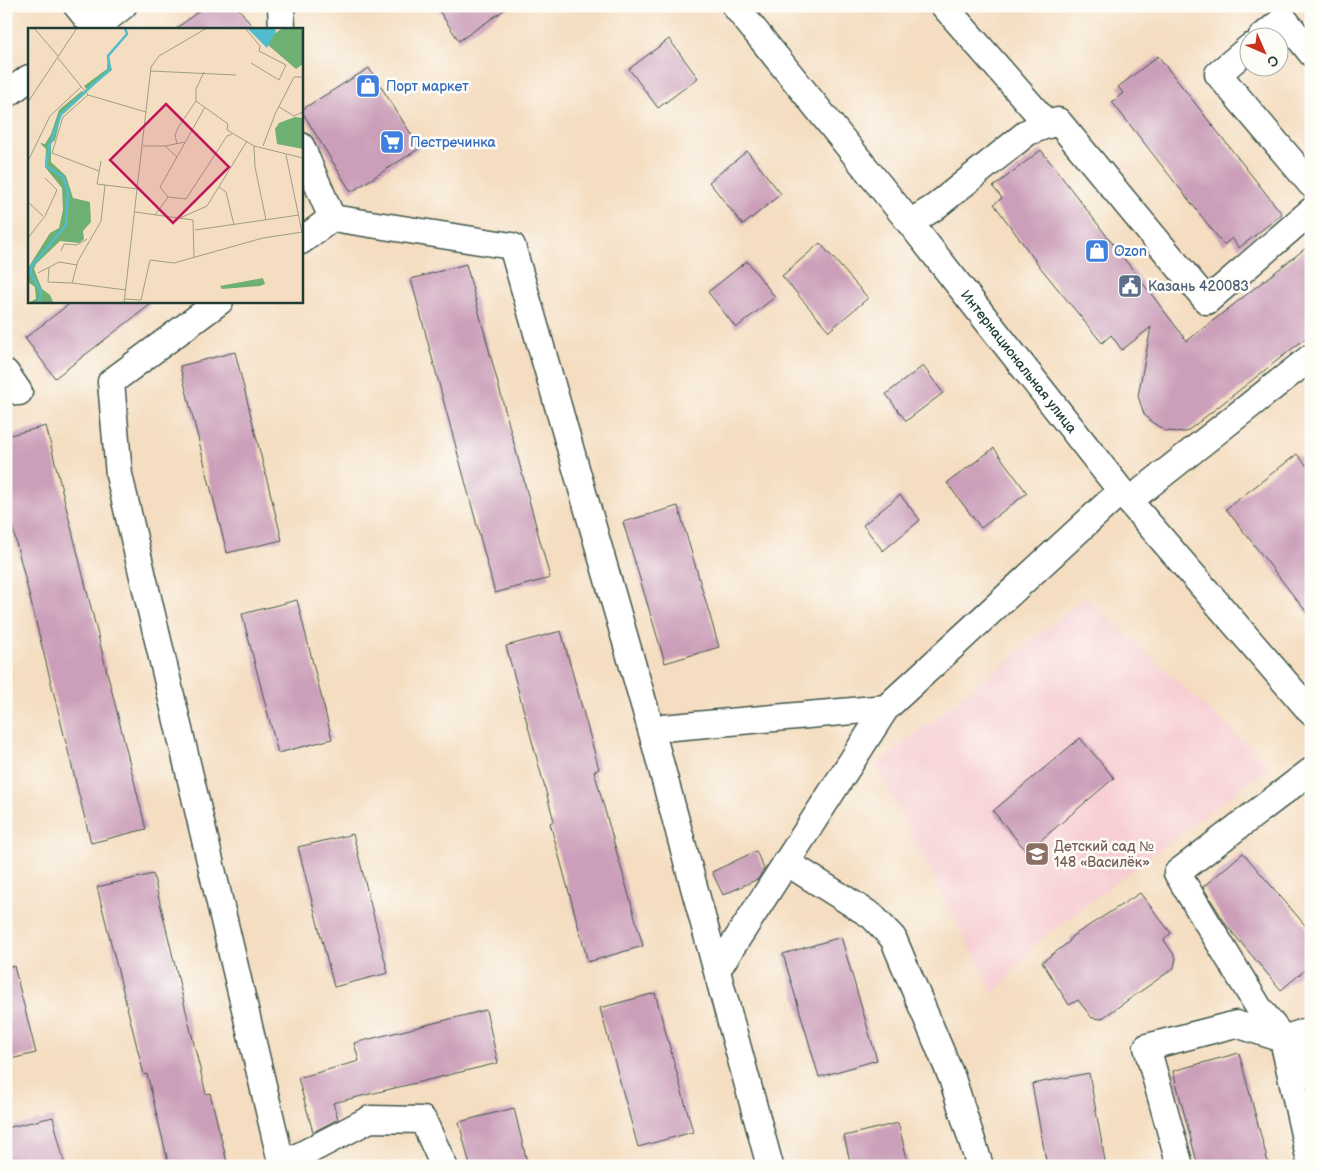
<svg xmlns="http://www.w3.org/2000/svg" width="1317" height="1172" viewBox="0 0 1317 1172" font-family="'Balsamiq Sans',sans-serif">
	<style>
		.built { fill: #f7cfd3 }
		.building { fill: #cb9fb9 }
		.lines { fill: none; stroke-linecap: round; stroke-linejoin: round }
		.minor-casing { stroke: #3f5549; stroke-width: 29 }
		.minor { stroke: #fff; stroke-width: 26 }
		.labels { text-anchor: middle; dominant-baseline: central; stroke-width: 5; stroke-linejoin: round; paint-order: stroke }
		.shop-label { font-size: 14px; fill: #366cbe; stroke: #fdfcf7; text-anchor: start }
		.service-label { font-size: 14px; fill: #4e5e75; stroke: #fdfcf7; text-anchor: start }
		.street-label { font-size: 14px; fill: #1f3d34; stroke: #fdfcf7 }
		.education-label { font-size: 14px; fill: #785e54; stroke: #fdfcf7; text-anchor: start }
		.inset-river { fill: none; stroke: #51bccd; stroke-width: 2.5 }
		.inset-road { fill: none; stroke: #9f9d88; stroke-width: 1 }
		.view { fill: #c2185b; fill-opacity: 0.15; stroke: #c2185b; stroke-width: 2.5 }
		.inset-edge { fill: none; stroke: #1f3d34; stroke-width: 2.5 }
	</style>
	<rect width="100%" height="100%" fill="#fdfcf7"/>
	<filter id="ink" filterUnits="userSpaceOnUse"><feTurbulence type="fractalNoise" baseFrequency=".02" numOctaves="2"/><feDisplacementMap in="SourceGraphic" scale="10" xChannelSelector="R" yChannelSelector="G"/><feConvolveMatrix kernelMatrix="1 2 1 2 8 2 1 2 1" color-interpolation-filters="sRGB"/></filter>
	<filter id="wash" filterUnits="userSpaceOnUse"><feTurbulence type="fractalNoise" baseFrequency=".0096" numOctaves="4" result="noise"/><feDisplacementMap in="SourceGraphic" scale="20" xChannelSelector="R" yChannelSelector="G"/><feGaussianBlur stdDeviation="1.12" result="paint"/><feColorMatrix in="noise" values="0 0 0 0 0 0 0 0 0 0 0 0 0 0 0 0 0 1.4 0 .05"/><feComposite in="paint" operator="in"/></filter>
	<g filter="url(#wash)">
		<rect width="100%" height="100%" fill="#f4ddc0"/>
		<!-- built -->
		<path class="built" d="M 1086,597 L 1270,766 L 1036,943 L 994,995 L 876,766 Z"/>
		<g id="blocks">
			<!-- building -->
			<path class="building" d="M 205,6 L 237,6 L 254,29 L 176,29 Z
				M 436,6 L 510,6 L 459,41 Z
				M 669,39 L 698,78 L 658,108 L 629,69 Z
				M 1158,56 L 1282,214 L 1239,248 L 1232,238 L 1224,245 L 1112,102 L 1123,93 L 1118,87 Z
				M 369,68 L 420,148 L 351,192 L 301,110 Z
				M 1041,150 L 1187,341 L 1311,244 L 1311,334 L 1186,432 L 1166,431 L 1150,421 L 1144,414 L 1138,396 L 1151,327 L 1122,350 L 1111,335 L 1102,343 L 1040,267 L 994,204 L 1002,198 L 993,187 Z
				M 747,151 L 781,194 L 743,225 L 709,182 Z
				M 820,243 L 868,298 L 829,331 L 782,276 Z
				M 747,261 L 775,297 L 736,328 L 708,292 Z
				M 466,264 L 550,578 L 495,593 L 411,279 Z
				M 73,301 L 155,301 L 55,378 L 25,338 Z
				M 235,352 L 282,540 L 227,553 L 180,366 Z
				M 923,366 L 943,393 L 906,421 L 886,394 Z
				M 46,426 L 146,829 L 91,843 L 6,502 L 6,436 Z
				M 994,448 L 1027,493 L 981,528 L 947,483 Z
				M 1297,454 L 1311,471 L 1311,618 L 1226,509 Z
				M 900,495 L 920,520 L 883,551 L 863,525 Z
				M 678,506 L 719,647 L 665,663 L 623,522 Z
				M 297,600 L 332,739 L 278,753 L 242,614 Z
				M 561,631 L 599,769 L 594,771 L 643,946 L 588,962 L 550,823 L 554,821 L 506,646 Z
				M 1080,738 L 1114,778 L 1027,852 L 993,811 Z
				M 353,834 L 388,973 L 334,987 L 298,847 Z
				M 756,851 L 764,869 L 758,879 L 723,895 L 712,872 Z
				M 1243,853 L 1311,932 L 1311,965 L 1281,990 L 1227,926 L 1203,887 Z
				M 153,874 L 206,1094 L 210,1093 L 228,1166 L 169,1166 L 147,1074 L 144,1075 L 97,887 Z
				M 1140,893 L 1171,933 L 1164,940 L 1176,958 L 1174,968 L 1101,1019 L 1092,1018 L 1078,1000 L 1069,1005 L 1042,962 L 1069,942 L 1071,937 Z
				M 841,937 L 877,1060 L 819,1077 L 783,954 Z
				M 14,966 L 36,1053 L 6,1060 L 6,967 Z
				M 655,993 L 693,1132 L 638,1147 L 600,1008 Z
				M 486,1010 L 498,1063 L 333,1103 L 338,1119 L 313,1132 L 298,1078 L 359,1061 L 354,1043 Z
				M 1239,1053 L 1269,1166 L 1198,1166 L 1173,1071 Z
				M 1089,1073 L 1106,1166 L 1047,1166 L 1032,1084 Z
				M 514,1108 L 528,1166 L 470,1166 L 459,1122 Z
				M 53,1117 L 65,1166 L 6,1166 L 6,1128 Z
				M 898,1123 L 909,1166 L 851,1166 L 844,1136 Z"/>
		</g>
	</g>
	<g filter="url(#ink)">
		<use href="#blocks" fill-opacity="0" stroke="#3f5549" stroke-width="1"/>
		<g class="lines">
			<defs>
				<g id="minor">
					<path d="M 77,6 L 95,28"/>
					<path d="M 281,6 L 282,29"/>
					<path id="s1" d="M 735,6 L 910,223 L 1129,501 L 1311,712"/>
					<path d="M 944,6 L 1048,125"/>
					<path d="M 94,29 L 123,6"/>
					<path d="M 1261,38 L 1284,19 L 1311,53"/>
					<path d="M 1250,47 L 1218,74 L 1311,184"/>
					<path d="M 6,95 L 29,78"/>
					<path d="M 301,146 L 332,218"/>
					<path d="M 910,223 L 935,207 L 1028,132 L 1058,121 L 1207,301 L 1311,211"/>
					<path d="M 301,241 L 332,218 L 512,246 L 651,729 L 770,1166"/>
					<path d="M 220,301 L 111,382 L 119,475 L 282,1166"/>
					<path d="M 6,373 L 19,392"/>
					<path d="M 1129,501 L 1311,357"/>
					<path d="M 651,729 L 886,708 L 1121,491"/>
					<path d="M 1311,771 L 1177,873 L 1259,1008 L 1311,1074"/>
					<path d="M 786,862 L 872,916 L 893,938 L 952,1078 L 980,1166"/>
					<path d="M 717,970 L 886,708"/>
					<path d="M 1284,1044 L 1311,1166"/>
					<path d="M 282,1165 L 370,1119 L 423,1120 L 444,1166"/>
					<path d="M 1180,1166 L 1147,1047 L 1236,1024 L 1283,1039 L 1311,1030"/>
				</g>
			</defs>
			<!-- minor casing -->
			<use href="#minor" class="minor-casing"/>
			<!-- minor -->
			<use href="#minor" class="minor"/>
		</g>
	</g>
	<!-- icons -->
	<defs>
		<symbol id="shop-square" viewBox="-11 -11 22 22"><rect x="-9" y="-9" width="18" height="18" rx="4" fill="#3f7fe0" stroke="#fdfcf7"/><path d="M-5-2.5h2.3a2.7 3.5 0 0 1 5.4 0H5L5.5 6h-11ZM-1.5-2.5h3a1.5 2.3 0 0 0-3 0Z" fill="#fff"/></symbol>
		<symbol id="supermarket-square" viewBox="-11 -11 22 22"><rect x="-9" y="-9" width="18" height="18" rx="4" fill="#3f7fe0" stroke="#fdfcf7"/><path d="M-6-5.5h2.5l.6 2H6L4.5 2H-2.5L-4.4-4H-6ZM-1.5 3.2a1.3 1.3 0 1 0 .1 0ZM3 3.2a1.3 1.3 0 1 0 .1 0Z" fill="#fff"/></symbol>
		<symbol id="civic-square" viewBox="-11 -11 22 22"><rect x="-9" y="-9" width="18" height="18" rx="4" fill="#5c6f8a" stroke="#fdfcf7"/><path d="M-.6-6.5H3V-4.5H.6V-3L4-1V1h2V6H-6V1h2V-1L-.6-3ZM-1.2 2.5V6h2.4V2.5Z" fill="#fff"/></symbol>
		<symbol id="school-square" viewBox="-11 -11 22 22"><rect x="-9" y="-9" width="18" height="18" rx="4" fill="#8d6e63" stroke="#fdfcf7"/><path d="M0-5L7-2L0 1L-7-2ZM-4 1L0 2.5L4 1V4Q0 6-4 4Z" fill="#fff"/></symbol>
	</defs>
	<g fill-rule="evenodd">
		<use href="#shop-square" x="354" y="72" width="28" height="28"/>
		<use href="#supermarket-square" x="378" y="128" width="28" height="28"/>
		<use href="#shop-square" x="1083" y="237" width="28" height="28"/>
		<use href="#civic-square" x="1116" y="272" width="28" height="28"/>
		<use href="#school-square" x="1023" y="840" width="28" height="28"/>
	</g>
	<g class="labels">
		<!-- shop labels -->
		<g class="shop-label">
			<text x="386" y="86">Порт маркет</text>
			<text x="410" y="142">Пестречинка</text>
			<text x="1114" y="251">Ozon</text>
		</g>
		<!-- service labels -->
		<g class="service-label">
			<text x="1148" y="286">Казань 420083</text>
		</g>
		<!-- street labels -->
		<g class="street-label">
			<text stroke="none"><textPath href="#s1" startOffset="455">Интернациональная улица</textPath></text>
		</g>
		<!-- education labels -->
		<g class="education-label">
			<text x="1054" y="846">Детский сад №<tspan x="1054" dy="16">148 «Василёк»</tspan></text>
		</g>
	</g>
	<!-- overview -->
	<g transform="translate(28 28)">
		<rect width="275" height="275" fill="#f4ddc0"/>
		<path d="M 255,0 L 275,0 L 275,36 L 268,41 L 240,17 L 244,7 ZM 80,28 L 84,42 L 59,62 L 56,58 L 79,41 ZM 54,63 L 57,66 L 33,88 L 27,112 L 23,115 L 23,134 L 38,148 L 45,170 L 62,174 L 63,194 L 55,203 L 56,211 L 51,215 L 32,213 L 8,236 L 6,241 L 14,261 L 22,267 L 25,274 L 0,275 L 8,271 L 7,259 L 0,254 L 0,240 L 22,205 L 31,200 L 35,182 L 34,160 L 17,139 L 18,121 L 12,115 L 17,116 L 23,106 L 31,82 ZM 267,89 L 275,90 L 275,121 L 249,116 L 247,101 L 251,95 ZM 235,250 L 237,256 L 232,258 L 194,261 L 192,258 Z" fill="#6eaf72"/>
		<path d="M 219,0 L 246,0 L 248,3 L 239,20 Z" fill="#51bccd"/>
		<path class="inset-river" d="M 11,275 L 13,264 L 3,246 L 3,239 L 38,197 L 40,164 L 35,149 L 18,138 L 21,119 L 33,86 L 82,41 L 80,28 L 99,6 L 97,0"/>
		<path class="inset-road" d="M 6,0 L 30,28M 217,0 L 232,18 L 231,23 L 258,37 L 251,52 L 223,35M 30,30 L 60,67 L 118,84M 123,43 L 208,47M 60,67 L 35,89 L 24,125 L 71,143M 168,73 L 200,96 L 199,102 L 226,118 L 275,130M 168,73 L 168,61 L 176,44M 0,74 L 49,0M 177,79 L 132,159 L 140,169 L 158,171 L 199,108 L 204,106M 251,79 L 266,88 L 275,84M 149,116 L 147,107 L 151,98 L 168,73M 115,118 L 137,118 L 149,129M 137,118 L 157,114M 226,118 L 227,139 L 238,192M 235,118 L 247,86 L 266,49 L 275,49M 258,127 L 274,204M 0,133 L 22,88 L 53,59M 73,133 L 69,156 L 110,161M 191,159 L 198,164 L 206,197M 0,174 L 15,188M 107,184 L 165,192 L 166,229M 127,187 L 140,169M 152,190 L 179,178 L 219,113M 167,202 L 271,187M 0,210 L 17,188 L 29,162 L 17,150M 33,223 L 36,216 L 49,217 L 59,211M 21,239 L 20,254 L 44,255 L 50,233 L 73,193 L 77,157M 10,245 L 31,234 L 49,237M 44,255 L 98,262M 97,271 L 113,272 L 122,232 L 146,235 L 235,210 L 275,204M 96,275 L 123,39 L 131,28 L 179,0"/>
		<path class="view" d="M 138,76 L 201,139 L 145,195 L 82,132 Z"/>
		<rect width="275" height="275" class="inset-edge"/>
	</g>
	<!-- margin -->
	<rect width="1317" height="1172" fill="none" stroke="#fdfcf7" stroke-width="25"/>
	<!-- north arrow -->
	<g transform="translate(1264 52) rotate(135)"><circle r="24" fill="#fdfcf7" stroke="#a4b0a9"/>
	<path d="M0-4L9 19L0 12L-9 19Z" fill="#c8321e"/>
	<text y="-8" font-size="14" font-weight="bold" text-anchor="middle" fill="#1f3d34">С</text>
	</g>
</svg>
